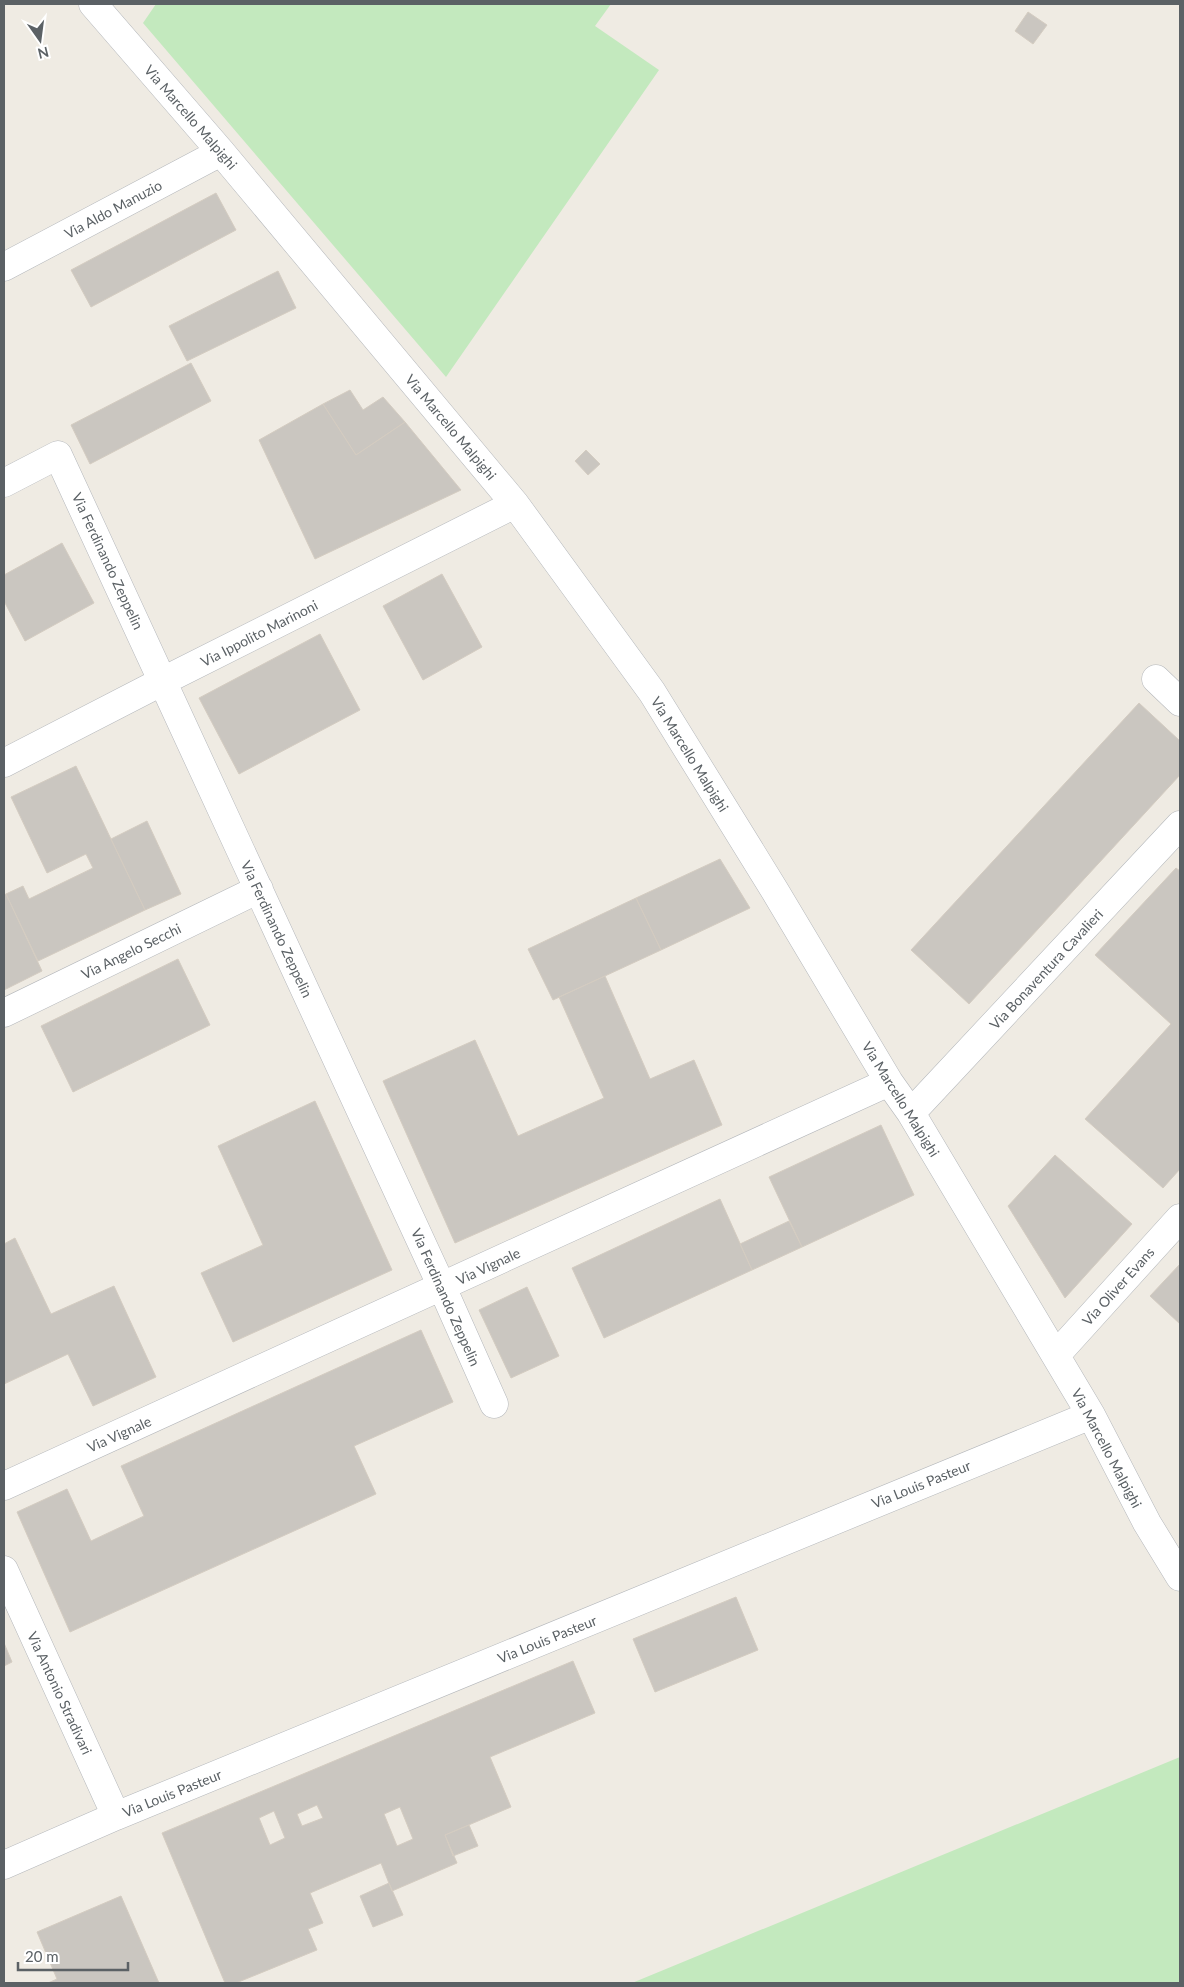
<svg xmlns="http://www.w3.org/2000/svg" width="1184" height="1987" viewBox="0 0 1184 1987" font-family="Lato,sans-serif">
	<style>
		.green { fill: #c3e9be }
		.building { fill: #cac6c0; stroke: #d4ccc1; fill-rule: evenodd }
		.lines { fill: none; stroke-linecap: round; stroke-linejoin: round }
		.minor-casing { stroke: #b4b7bb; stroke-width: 29 }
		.minor { stroke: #fff; stroke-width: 28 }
		.labels { text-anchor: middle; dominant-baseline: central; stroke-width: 4.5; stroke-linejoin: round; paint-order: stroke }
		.street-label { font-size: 14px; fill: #5b6165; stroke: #fff }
	</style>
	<rect width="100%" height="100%" fill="#efebe3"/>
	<!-- green -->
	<path class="green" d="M 156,4 L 611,4 L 595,26 L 659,70 L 446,377 L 143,23 Z
		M 1180,1757 L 1180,1983 L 632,1983 Z"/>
	<!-- building -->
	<path class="building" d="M 1028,12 L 1047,25 L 1033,44 L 1015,31 Z
		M 216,193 L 236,230 L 91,307 L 71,270 Z
		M 278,271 L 296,308 L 187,361 L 169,326 Z
		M 191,363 L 211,401 L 90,464 L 71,425 Z
		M 350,390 L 363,410 L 383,397 L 405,422 L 356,455 L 323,404 Z
		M 323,404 L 356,455 L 405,422 L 461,490 L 315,559 L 259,440 Z
		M 586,450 L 600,464 L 588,475 L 575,461 Z
		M 62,543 L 94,603 L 25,641 L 4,601 L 4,575 Z
		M 442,574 L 482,647 L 423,680 L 383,606 Z
		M 320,634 L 360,710 L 239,774 L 199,698 Z
		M 1139,703 L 1180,741 L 1180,775 L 969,1004 L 911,950 Z
		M 76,766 L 145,910 L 38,961 L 6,894 L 23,886 L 29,899 L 93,868 L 86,854 L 47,873 L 11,797 Z
		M 147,821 L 181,894 L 145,910 L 111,839 Z
		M 720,859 L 750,908 L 661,950 L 636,898 Z
		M 1176,868 L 1180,871 L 1180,1169 L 1163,1188 L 1085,1119 L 1171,1024 L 1095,955 Z
		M 6,894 L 42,971 L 4,990 L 4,895 Z
		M 636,898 L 661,950 L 553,1000 L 528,949 Z
		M 178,959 L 210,1025 L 73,1092 L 41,1026 Z
		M 605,976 L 650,1079 L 694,1060 L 722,1125 L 455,1243 L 383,1081 L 475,1040 L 518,1136 L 604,1098 L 559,997 Z
		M 315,1101 L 392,1270 L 233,1342 L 201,1273 L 263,1245 L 218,1146 Z
		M 881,1125 L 914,1195 L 802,1247 L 769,1177 Z
		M 1055,1155 L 1132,1224 L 1065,1298 L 1008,1206 Z
		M 720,1199 L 752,1270 L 604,1338 L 572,1268 Z
		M 789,1221 L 802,1247 L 752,1270 L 740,1244 Z
		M 15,1238 L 51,1314 L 114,1286 L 156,1377 L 93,1406 L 68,1354 L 4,1384 L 4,1244 Z
		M 1180,1264 L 1180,1324 L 1150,1296 Z
		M 527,1287 L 559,1356 L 511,1378 L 479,1310 Z
		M 421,1330 L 453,1402 L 354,1446 L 376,1494 L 70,1632 L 17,1512 L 67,1489 L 91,1541 L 144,1516 L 121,1466 Z
		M 736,1597 L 758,1650 L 655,1692 L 633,1639 Z
		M 4,1643 L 12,1662 L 4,1666 Z
		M 573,1661 L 595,1713 L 490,1757 L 511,1807 L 445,1835 L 457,1863 L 392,1891 L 381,1863 L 310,1893 L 323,1923 L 308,1929 L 317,1950 L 236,1983 L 225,1983 L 162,1833 ZM 317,1805 L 323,1818 L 302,1826 L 297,1814 ZM 400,1807 L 413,1839 L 397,1846 L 384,1814 ZM 274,1811 L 285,1838 L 270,1845 L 259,1818 Z
		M 469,1825 L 478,1846 L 453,1856 L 445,1835 Z
		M 389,1883 L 403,1915 L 373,1927 L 360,1896 Z
		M 121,1896 L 159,1983 L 48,1983 L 57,1979 L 37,1932 Z"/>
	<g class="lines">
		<defs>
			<path id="minor" d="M 93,4 L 221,152 L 515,504 L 652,692 L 775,891 L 889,1082 L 911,1113 L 1091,1415 L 1147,1523 L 1180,1577
				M 4,267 L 221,152
				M 4,483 L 58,455 L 442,1287 L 494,1404
				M 1156,679 L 1180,702
				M 4,763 L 163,681 L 515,504
				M 4,1013 L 259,889
				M 911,1113 L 1180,825
				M 1056,1355 L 1180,1218
				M 4,1486 L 889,1082
				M 4,1570 L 116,1816
				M 4,1865 L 116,1816 L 1091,1415"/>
		</defs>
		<!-- minor casing -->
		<use href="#minor" class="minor-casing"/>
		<!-- minor -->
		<use href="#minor" class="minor"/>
	</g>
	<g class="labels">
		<!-- street labels -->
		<g class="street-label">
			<text transform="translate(191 117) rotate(49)">Via Marcello Malpighi</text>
			<text transform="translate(113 209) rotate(-28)">Via Aldo Manuzio</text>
			<text transform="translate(451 427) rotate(50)">Via Marcello Malpighi</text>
			<text transform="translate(108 561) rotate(65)">Via Ferdinando Zeppelin</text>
			<text transform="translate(259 633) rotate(-27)">Via Ippolito Marinoni</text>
			<text transform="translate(690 754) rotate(58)">Via Marcello Malpighi</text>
			<text transform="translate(277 929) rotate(65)">Via Ferdinando Zeppelin</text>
			<text transform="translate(131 951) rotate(-26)">Via Angelo Secchi</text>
			<text transform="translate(1046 969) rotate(-47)">Via Bonaventura Cavalieri</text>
			<text transform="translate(901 1099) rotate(58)">Via Marcello Malpighi</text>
			<text transform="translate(488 1266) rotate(-25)">Via Vignale</text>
			<text transform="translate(1118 1286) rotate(-48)">Via Oliver Evans</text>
			<text transform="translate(446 1297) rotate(66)">Via Ferdinando Zeppelin</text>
			<text transform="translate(119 1434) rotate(-24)">Via Vignale</text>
			<text transform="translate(1107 1448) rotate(62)">Via Marcello Malpighi</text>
			<text transform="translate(921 1484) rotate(-22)">Via Louis Pasteur</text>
			<text transform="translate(547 1639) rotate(-22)">Via Louis Pasteur</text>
			<text transform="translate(60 1693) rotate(65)">Via Antonio Stradivari</text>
			<text transform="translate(172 1793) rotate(-22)">Via Louis Pasteur</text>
		</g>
	</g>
	<!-- border -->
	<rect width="1184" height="1987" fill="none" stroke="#5b6165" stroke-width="10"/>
	<!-- north arrow -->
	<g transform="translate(40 40) rotate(166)" stroke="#ffffff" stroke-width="4" paint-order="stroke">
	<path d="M0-4L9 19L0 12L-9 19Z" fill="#5b6165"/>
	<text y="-8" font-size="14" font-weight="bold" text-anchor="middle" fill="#5b6165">N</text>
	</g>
	<!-- scale -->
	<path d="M18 1962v8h110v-8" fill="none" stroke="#5b6165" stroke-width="2.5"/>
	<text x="25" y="1962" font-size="15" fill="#5b6165" stroke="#ffffff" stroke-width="4" paint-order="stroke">20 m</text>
</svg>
